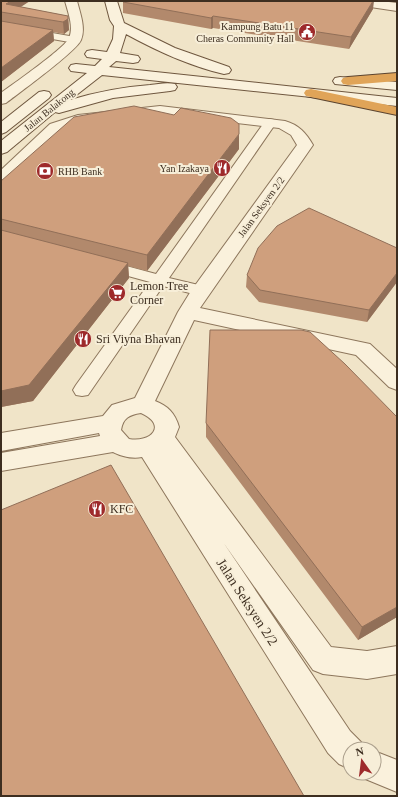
<svg xmlns="http://www.w3.org/2000/svg" width="398" height="797" viewBox="0 0 398 797" font-family="Georgia,serif">
	<style>
		.lines { fill: none; stroke-linecap: round; stroke-linejoin: round }
		.lane-casing { stroke: #8d765c; stroke-width: 2 }
		.street-casing { stroke: #8d765c; stroke-width: 2 }
		.secondary-casing { stroke: #6f573f; stroke-width: 2 }
		.highway-casing { stroke: #5b4430; stroke-width: 2 }
		.lane { fill: #faf1dc; fill-rule: evenodd }
		.street { fill: #faf1dc; fill-rule: evenodd }
		.secondary { fill: #faf1dc; fill-rule: evenodd }
		.highway { fill: #e0a458; fill-rule: evenodd }
		.wall { fill: #b2896c }
		.shaded-wall { fill: #916f58 }
		.building { fill: #cf9f7d; stroke: #916f58 }
		.labels { text-anchor: middle; dominant-baseline: central; stroke-width: 4; stroke-linejoin: round; paint-order: stroke }
		.far-poi-label { font-size: 10px; fill: #3d2e20; stroke: #f7eed8; text-anchor: end }
		.far-street-label { font-size: 10px; fill: #3d2e20; stroke: #f7eed8 }
		.poi-label { font-size: 12px; fill: #3d2e20; stroke: #f7eed8; text-anchor: start }
		.near-street-label { font-size: 14px; fill: #3d2e20; stroke: #f7eed8 }
	</style>
	<rect width="100%" height="100%" fill="#f0e4c8"/>
	<g class="lines">
		<defs>
			<path id="lane" d="M 1,24 L 75,37 L 80,40 L 75,43 L 1,30 Z
				M 270,119 L 274,120 L 276,123 L 169,278 L 207,287 L 209,291 L 207,295 L 201,296 L 163,286 L 88,395 L 82,396 L 76,395 L 73,390 L 76,385 L 150,282 L 99,268 L 96,265 L 99,262 L 104,260 L 156,274 L 266,120 Z"/>
			<path id="street" d="M 65,1 L 77,1 C 80,13 86,28 81,40 C 77,51 19,93 6,103 L 1,104 L 1,93 C 13,84 65,48 69,38 C 74,27 68,12 65,1 Z
				M 351,1 L 381,1 L 397,3 L 397,11 L 357,5 L 353,4 Z
				M 160,106 L 285,121 C 299,125 306,133 313,145 L 200,308 L 370,344 L 397,369 L 397,390 L 389,387 L 356,355 L 194,320 L 155,401 C 168,406 175,413 179,427 L 175,437 L 331,647 L 367,651 L 397,646 L 397,674 L 367,679 L 323,674 L 313,670 L 223,542 L 350,731 L 361,742 L 364,749 L 350,749 L 350,769 L 339,764 L 328,753 L 142,457 C 132,459 121,456 113,452 L 1,471 L 1,453 L 100,436 L 99,433 L 1,451 L 1,433 L 103,416 L 112,405 L 135,398 L 178,312 L 191,291 L 297,145 L 291,135 L 279,128 L 160,114 L 80,123 L 60,130 L 7,182 L 1,184 L 1,170 L 50,124 L 78,115 ZM 141,413 C 168,425 151,443 129,439 L 121,430 C 123,418 129,415 141,413 Z
				M 374,751 L 397,760 L 397,792 L 363,778 L 361,773 L 374,773 Z"/>
			<path id="secondary" d="M 105,1 L 117,1 L 124,23 L 175,48 L 229,67 L 231,70 L 229,73 L 224,74 C 190,66 157,51 126,34 L 120,53 L 138,56 L 140,59 L 138,62 L 133,63 L 116,61 L 109,67 L 397,98 L 397,106 L 102,75 L 70,100 C 97,92 123,87 150,85 C 158,84 167,82 175,84 L 177,87 L 175,90 L 170,91 L 113,98 L 59,113 L 55,112 L 7,152 L 1,154 L 1,141 L 87,73 L 71,71 L 69,68 L 71,65 L 76,64 L 95,66 L 102,59 L 87,57 L 85,54 L 87,51 L 92,50 L 107,52 L 113,39 L 114,26 L 110,20 Z
				M 340,77 L 397,82 L 397,90 L 335,84 L 333,81 L 335,78 Z
				M 44,91 L 49,92 L 51,95 L 49,98 L 6,132 L 1,134 L 1,122 L 39,92 Z"/>
			<path id="highway" d="M 397,73 L 397,81 L 348,85 L 343,84 L 341,81 L 343,78 L 348,77 Z
				M 311,89 L 397,107 L 397,115 L 306,96 L 304,93 L 306,90 Z"/>
		</defs>
		<!-- lane casing -->
		<use href="#lane" class="lane-casing"/>
		<!-- street casing -->
		<use href="#street" class="street-casing"/>
		<!-- secondary casing -->
		<use href="#secondary" class="secondary-casing"/>
		<!-- highway casing -->
		<use href="#highway" class="highway-casing"/>
		<!-- lane -->
		<use href="#lane" class="lane"/>
		<!-- street -->
		<use href="#street" class="street"/>
		<!-- secondary -->
		<use href="#secondary" class="secondary"/>
		<!-- highway -->
		<use href="#highway" class="highway"/>
	</g>
	<!-- wall -->
	<path class="wall" d="M 1,1 L 21,7 L 68,16 L 69,30 L 64,34 L 53,32 L 54,41 L 1,82 Z
		M 123,2 L 373,9 L 349,49 L 213,28 L 211,29 L 123,13 Z
		M 239,149 L 147,271 L 128,266 L 129,278 L 33,401 L 1,407 L 1,181 Z
		M 397,248 L 397,282 L 367,322 L 259,302 L 246,287 L 247,275 Z
		M 206,423 L 397,617 L 358,640 L 206,437 Z"/>
	<!-- shaded-wall -->
	<path class="shaded-wall" d="M 11,1 L 30,1 L 10,14 L 6,4 Z
		M 373,1 L 374,1 L 373,9 L 349,49 L 351,37 Z
		M 68,16 L 69,30 L 64,34 L 63,22 Z
		M 213,16 L 213,28 L 211,29 L 211,18 Z
		M 53,30 L 54,41 L 1,82 L 1,68 Z
		M 239,134 L 239,149 L 147,271 L 147,255 Z
		M 128,263 L 129,278 L 33,401 L 1,407 L 1,391 Z
		M 397,273 L 397,282 L 367,322 L 369,310 Z
		M 397,607 L 397,617 L 358,640 L 362,627 Z"/>
	<!-- building -->
	<path class="building" d="M 1,1 L 11,1 L 6,4 L 68,16 L 68,19 L 63,22 L 1,12 Z
		M 123,1 L 373,1 L 351,37 L 213,16 L 211,18 L 123,2 Z
		M 1,21 L 53,30 L 1,68 Z
		M 134,106 L 174,115 L 181,108 L 231,118 L 239,124 L 239,134 L 147,255 L 1,219 L 1,181 L 74,117 Z
		M 309,208 L 397,248 L 397,273 L 369,310 L 260,290 L 247,275 L 258,248 L 277,226 Z
		M 1,230 L 128,263 L 29,385 L 1,391 Z
		M 210,330 L 301,330 L 310,332 L 345,364 L 397,417 L 397,607 L 362,627 L 206,423 Z
		M 111,465 L 304,796 L 1,796 L 1,510 Z"/>
	<!-- icons -->
	<defs>
		<symbol id="civic-disc" viewBox="-11 -11 22 22"><circle r="9.5" fill="#9e2a2b" stroke="#f7eed8"/><path d="M-.6-6.5H3V-4.5H.6V-3L4-1V1h2V6H-6V1h2V-1L-.6-3ZM-1.2 2.5V6h2.4V2.5Z" fill="#fff"/></symbol>
		<symbol id="restaurant-disc" viewBox="-11 -11 22 22"><circle r="9.5" fill="#9e2a2b" stroke="#f7eed8"/><path d="M-5-6h1v4h1v-4h1v4h1v-4h1v5L-1.5 .5V6h-2V.5L-5-1ZM5-6V6H3V1.5H1.5Q1.5-4 5-6Z" fill="#fff"/></symbol>
		<symbol id="bank-disc" viewBox="-11 -11 22 22"><circle r="9.5" fill="#9e2a2b" stroke="#f7eed8"/><path d="M-6-4H6V4H-6ZM0-2.3a2.3 2.3 0 1 0 0 4.6a2.3 2.3 0 1 0 0-4.6Z" fill="#fff"/></symbol>
		<symbol id="supermarket-disc" viewBox="-11 -11 22 22"><circle r="9.5" fill="#9e2a2b" stroke="#f7eed8"/><path d="M-6-5.5h2.5l.6 2H6L4.5 2H-2.5L-4.4-4H-6ZM-1.5 3.2a1.3 1.3 0 1 0 .1 0ZM3 3.2a1.3 1.3 0 1 0 .1 0Z" fill="#fff"/></symbol>
	</defs>
	<g fill-rule="evenodd">
		<use href="#civic-disc" x="297" y="22" width="20" height="20"/>
		<use href="#restaurant-disc" x="212" y="158" width="20" height="20"/>
		<use href="#bank-disc" x="35" y="161" width="20" height="20"/>
		<use href="#supermarket-disc" x="107" y="283" width="20" height="20"/>
		<use href="#restaurant-disc" x="73" y="329" width="20" height="20"/>
		<use href="#restaurant-disc" x="87" y="499" width="20" height="20"/>
	</g>
	<g class="labels">
		<!-- far-poi labels -->
		<g class="far-poi-label">
			<text x="294" y="26">Kampung Batu 11<tspan x="294" dy="12">Cheras Community Hall</tspan></text>
			<text x="209" y="168">Yan Izakaya</text>
			<text x="58" y="171" text-anchor="start">RHB Bank</text>
		</g>
		<!-- far-street labels -->
		<g class="far-street-label">
			<text transform="translate(49 110) rotate(-39)">Jalan Balakong</text>
			<text transform="translate(261 207) rotate(-54)">Jalan Seksyen 2/2</text>
		</g>
		<!-- poi labels -->
		<g class="poi-label">
			<text x="130" y="286">Lemon Tree<tspan x="130" dy="14">Corner</tspan></text>
			<text x="96" y="339">Sri Viyna Bhavan</text>
			<text x="110" y="509">KFC</text>
		</g>
		<!-- near-street labels -->
		<g class="near-street-label">
			<text transform="translate(247 602) rotate(57)">Jalan Seksyen 2/2</text>
		</g>
	</g>
	<!-- border -->
	<rect width="398" height="797" fill="none" stroke="#3d2e20" stroke-width="4"/>
	<!-- north arrow -->
	<g transform="translate(362 761) rotate(346)"><circle r="19" fill="#f7eed8" stroke="#ada18e"/>
	<path d="M0-3L7 15L0 10L-7 15Z" fill="#9e2a2b"/>
	<text y="-6" font-size="11" font-weight="bold" text-anchor="middle" fill="#3d2e20">N</text>
	</g>
</svg>
